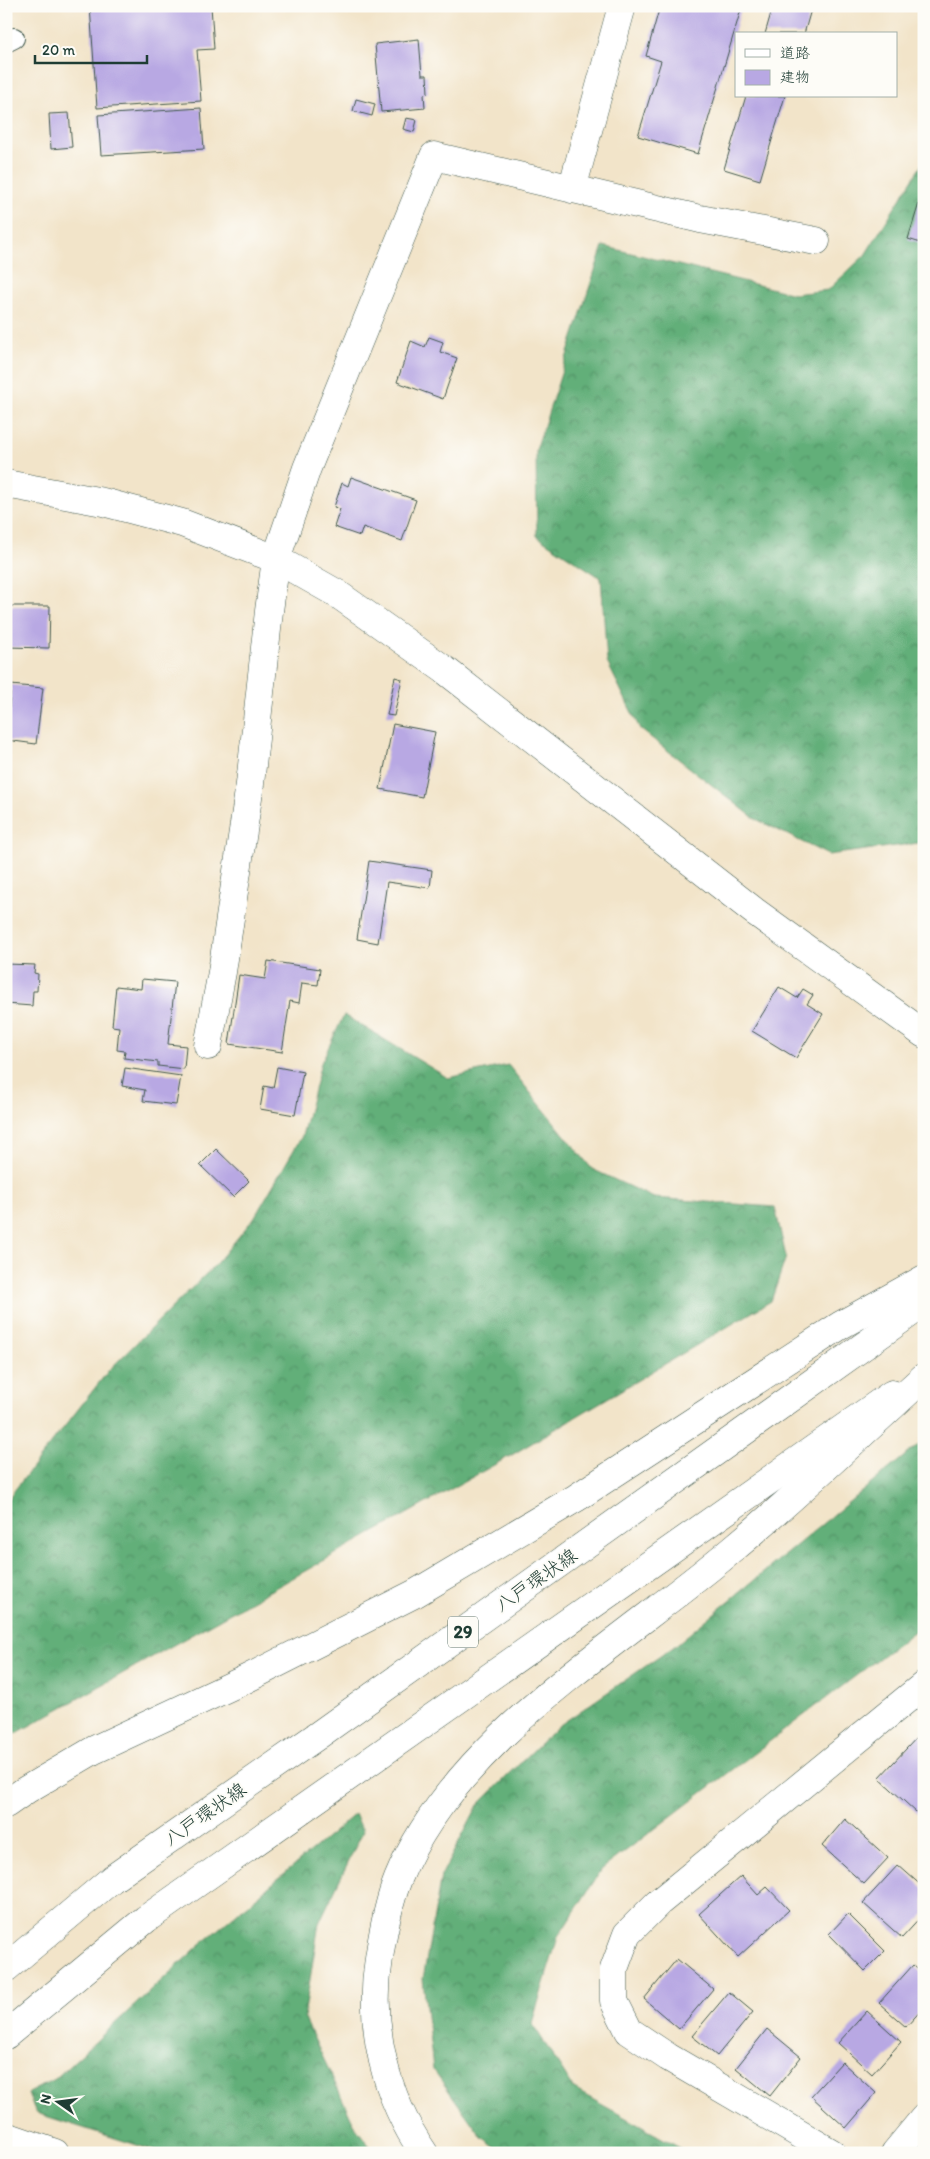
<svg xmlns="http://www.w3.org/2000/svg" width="930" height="2159" viewBox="0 0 930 2159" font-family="Itim,'Klee One',sans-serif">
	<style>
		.forest { fill: url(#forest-crowns); stroke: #407656 }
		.building { fill: #b8a8e3 }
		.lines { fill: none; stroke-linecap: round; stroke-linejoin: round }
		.service-casing { stroke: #3f564a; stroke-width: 22 }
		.minor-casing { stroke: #3f564a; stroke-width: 29 }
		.tertiary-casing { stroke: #3f564a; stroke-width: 29 }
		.primary-casing { stroke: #3f564a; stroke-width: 29 }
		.motorway-casing { stroke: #3f564a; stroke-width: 29 }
		.service { stroke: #fff; stroke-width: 20 }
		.minor { stroke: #fff; stroke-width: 28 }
		.tertiary { stroke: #fff; stroke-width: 28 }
		.primary { stroke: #fff; stroke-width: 28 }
		.motorway { stroke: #fff; stroke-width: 28 }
		.labels { text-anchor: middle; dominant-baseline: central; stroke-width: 4; stroke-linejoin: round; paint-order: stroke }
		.shield { fill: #fdfcf7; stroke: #62766e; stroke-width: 1 }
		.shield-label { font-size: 18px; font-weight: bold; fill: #1f3d34 }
		.street-label { font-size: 19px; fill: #1f3d34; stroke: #fdfcf7 }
	</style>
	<defs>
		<pattern id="forest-crowns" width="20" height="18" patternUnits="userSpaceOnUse" patternTransform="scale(1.25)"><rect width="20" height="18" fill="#62af79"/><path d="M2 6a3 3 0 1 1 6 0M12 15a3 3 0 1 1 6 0" fill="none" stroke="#509064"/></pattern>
	</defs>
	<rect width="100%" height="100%" fill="#fdfcf7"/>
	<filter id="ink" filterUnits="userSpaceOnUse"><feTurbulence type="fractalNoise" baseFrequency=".02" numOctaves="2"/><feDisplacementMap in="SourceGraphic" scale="10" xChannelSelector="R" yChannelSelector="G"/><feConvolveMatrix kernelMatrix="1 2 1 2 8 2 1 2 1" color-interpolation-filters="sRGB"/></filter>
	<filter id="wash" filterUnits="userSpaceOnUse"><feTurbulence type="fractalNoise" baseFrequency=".0096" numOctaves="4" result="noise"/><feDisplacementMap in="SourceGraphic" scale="20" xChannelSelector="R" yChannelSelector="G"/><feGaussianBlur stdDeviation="1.12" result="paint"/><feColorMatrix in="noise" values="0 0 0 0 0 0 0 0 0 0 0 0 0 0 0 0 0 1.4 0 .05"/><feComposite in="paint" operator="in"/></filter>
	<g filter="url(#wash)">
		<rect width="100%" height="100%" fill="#f2e4c9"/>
		<!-- forest -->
		<path class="forest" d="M 924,161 L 924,838 L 919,843 L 828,855 L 754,818 L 640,729 L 607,662 L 601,578 L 537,536 L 536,450 L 603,246 L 794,294 L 828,290 L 865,255 Z
			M 344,1015 L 448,1078 L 508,1065 L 592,1169 L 654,1198 L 775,1207 L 786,1257 L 771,1301 L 510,1456 L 6,1739 L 6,1501 L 109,1370 L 215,1265 L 254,1218 L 302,1136 L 321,1063 Z
			M 924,1440 L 924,1624 L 602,1869 L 558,1937 L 532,2023 L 574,2089 L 689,2153 L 504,2153 L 482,2137 L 433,2069 L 423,1979 L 441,1876 L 478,1805 L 557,1727 L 672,1648 Z
			M 355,1814 L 363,1831 L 319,1923 L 304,2017 L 356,2128 L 375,2153 L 162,2153 L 36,2113 L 28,2093 L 55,2079 L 203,1942 Z"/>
		<g id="blocks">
			<!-- building -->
			<path class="building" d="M 90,6 L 211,6 L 214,49 L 197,50 L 201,101 L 97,108 Z
				M 660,6 L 742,6 L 698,154 L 638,136 L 661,61 L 646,56 Z
				M 773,6 L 812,6 L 804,34 L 765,34 Z
				M 419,39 L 422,75 L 427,75 L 428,93 L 424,94 L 425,108 L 381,112 L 375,44 Z
				M 746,96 L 785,96 L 760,180 L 724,169 Z
				M 356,99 L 375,104 L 372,116 L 353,111 Z
				M 201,108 L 204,149 L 101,155 L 98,115 Z
				M 69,113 L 72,147 L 51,149 L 49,114 Z
				M 406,118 L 417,120 L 414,132 L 403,129 Z
				M 923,190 L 924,190 L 924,244 L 908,239 Z
				M 429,337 L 443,342 L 440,352 L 457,358 L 443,399 L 397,382 L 411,341 L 425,347 Z
				M 351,477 L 416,500 L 402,541 L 363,527 L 360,536 L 334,527 L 340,509 L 334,507 L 342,483 L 348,486 Z
				M 6,606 L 50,606 L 49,648 L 6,647 Z
				M 395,677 L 402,679 L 394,716 L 387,715 Z
				M 11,685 L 43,688 L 36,744 L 6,740 Z
				M 393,724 L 435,732 L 422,797 L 380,789 Z
				M 369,861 L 432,870 L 430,888 L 387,882 L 378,943 L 357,939 Z
				M 268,961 L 320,969 L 318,985 L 302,983 L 299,1003 L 290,1001 L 282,1052 L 229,1044 L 239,975 L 265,979 Z
				M 6,964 L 35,965 L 34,973 L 38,974 L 37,991 L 33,991 L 32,1006 L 6,1004 Z
				M 142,979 L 175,982 L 168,1044 L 186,1046 L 184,1069 L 158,1066 L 158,1062 L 124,1058 L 125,1051 L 117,1050 L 119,1027 L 112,1026 L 116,986 L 141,989 Z
				M 779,987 L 797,998 L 803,989 L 813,995 L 807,1004 L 823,1014 L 796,1058 L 752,1031 Z
				M 277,1067 L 303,1072 L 295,1115 L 260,1109 L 264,1086 L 273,1088 Z
				M 125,1068 L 181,1076 L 176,1105 L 143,1101 L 145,1090 L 122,1086 Z
				M 216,1149 L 249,1181 L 233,1197 L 200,1165 Z
				M 920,1734 L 924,1738 L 924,1806 L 917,1813 L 879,1778 Z
				M 845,1819 L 888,1858 L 864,1884 L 822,1846 Z
				M 898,1865 L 924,1888 L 924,1914 L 902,1938 L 863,1903 Z
				M 741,1876 L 758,1895 L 767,1887 L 789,1910 L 738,1957 L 699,1914 Z
				M 848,1914 L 885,1951 L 865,1971 L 829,1934 Z
				M 677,1959 L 713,1989 L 679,2029 L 644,1999 Z
				M 913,1965 L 924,1975 L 924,2007 L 906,2027 L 879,2003 Z
				M 729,1992 L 753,2012 L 717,2056 L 692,2036 Z
				M 867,2011 L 901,2042 L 872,2074 L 838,2043 Z
				M 767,2029 L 801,2057 L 770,2096 L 736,2068 Z
				M 842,2062 L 876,2093 L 846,2128 L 811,2096 Z"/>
		</g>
	</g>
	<g filter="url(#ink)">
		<use href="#blocks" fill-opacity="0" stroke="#3f564a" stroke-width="1"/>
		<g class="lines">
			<defs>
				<path id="service" d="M 6,42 L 14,38"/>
				<path id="minor" d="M 572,189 L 622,6
					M 208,1046 L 222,972 L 250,784 L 269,611 L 276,559 L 307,468 L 434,156 L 700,219 L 816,241
					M 832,2153 L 668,2057 L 629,2031 L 614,2001 L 614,1969 L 627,1934 L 658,1903 L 924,1685
					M 895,2153 L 924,2118"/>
				<path id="tertiary" d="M 6,484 L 103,502 L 182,523 L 276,559 L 336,593 L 445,670 L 754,911 L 924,1034"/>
				<path id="primary" d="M 6,1968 L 112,1879 L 317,1736 L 924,1303
					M 6,2035 L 146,1919 L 892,1394"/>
				<path id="motorway" d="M 6,1804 L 26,1790 L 94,1750 L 246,1679 L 416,1593 L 576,1498 L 841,1325 L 924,1279
					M 6,2136 L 55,2153
					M 424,2153 C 385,2097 368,2026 379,1958 C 383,1932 388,1904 398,1879 C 455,1739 622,1643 734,1548 C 799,1494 861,1434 924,1377"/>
			</defs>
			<!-- service casing -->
			<use href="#service" class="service-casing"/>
			<!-- minor casing -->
			<use href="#minor" class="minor-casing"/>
			<!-- tertiary casing -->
			<use href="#tertiary" class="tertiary-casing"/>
			<!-- primary casing -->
			<use href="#primary" class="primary-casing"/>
			<!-- motorway casing -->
			<use href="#motorway" class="motorway-casing"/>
			<!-- service -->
			<use href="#service" class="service"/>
			<!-- minor -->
			<use href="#minor" class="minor"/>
			<!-- tertiary -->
			<use href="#tertiary" class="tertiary"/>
			<!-- primary -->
			<use href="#primary" class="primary"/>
			<!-- motorway -->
			<use href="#motorway" class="motorway"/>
		</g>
	</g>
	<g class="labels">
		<!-- shield labels -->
		<rect class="shield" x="448" y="1616.5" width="30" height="31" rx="4"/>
		<g class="shield-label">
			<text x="463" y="1632">29</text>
		</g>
		<!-- street labels -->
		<g class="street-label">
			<text transform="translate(536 1580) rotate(-35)">八戸環状線</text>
			<text transform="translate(205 1814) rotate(-35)">八戸環状線</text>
		</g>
	</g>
	<!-- margin -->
	<rect width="930" height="2159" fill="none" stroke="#fdfcf7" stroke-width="25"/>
	<!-- legend -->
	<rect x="735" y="32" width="162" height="65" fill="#fdfcf7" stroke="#a4b0a9"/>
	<rect x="745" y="49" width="25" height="8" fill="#ffffff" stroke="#a4b0a9"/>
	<text x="780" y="58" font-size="15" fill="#1f3d34">道路</text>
	<rect x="745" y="70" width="25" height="15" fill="#b8a8e3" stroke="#a4b0a9"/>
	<text x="780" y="82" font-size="15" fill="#1f3d34">建物</text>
	<!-- north arrow -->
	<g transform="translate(58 2102) rotate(284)" stroke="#fdfcf7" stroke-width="4" paint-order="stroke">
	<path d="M0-4L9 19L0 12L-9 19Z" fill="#1f3d34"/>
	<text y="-8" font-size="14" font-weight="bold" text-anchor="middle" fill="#1f3d34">N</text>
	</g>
	<!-- scale -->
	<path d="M35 55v8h112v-8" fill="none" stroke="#1f3d34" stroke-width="2.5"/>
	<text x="42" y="55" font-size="15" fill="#1f3d34" stroke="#fdfcf7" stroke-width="4" paint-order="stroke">20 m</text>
</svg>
